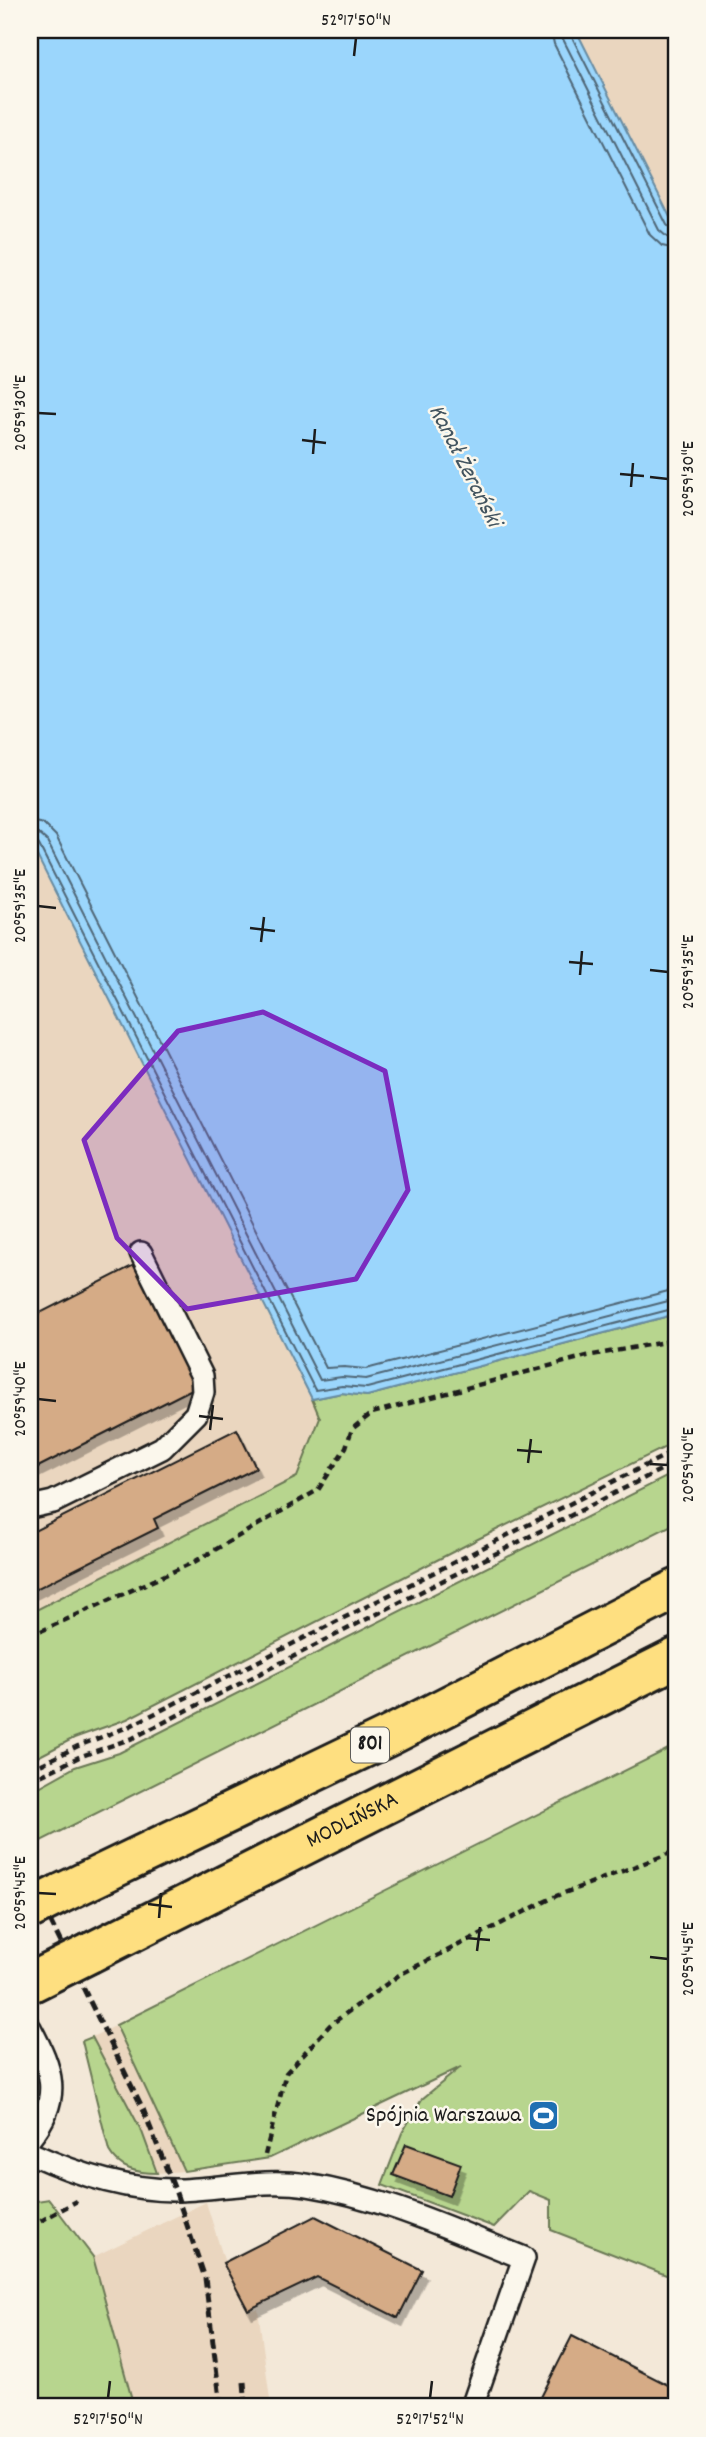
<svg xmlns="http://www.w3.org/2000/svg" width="706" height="2437" viewBox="0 0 706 2437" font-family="Dekko,sans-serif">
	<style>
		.built { fill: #ead6bf }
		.green { fill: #b7d58e; stroke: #6a7855; stroke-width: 2 }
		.water { fill: #9bd6fc; stroke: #688ca2; stroke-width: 2 }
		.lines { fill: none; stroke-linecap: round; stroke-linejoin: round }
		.shore { stroke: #4f6676; stroke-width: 2 }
		.building { fill: #d5ab86; stroke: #1c1c1c; stroke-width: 2; filter: url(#shadow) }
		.service-casing { stroke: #1c1c1c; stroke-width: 26 }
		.primary-casing { stroke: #1c1c1c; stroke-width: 44 }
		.path { stroke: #1c1c1c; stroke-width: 4.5; stroke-dasharray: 7 5; stroke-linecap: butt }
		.service { stroke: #fbf7ec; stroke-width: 21 }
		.primary { stroke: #fedf80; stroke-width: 38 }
		.rail { stroke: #1c1c1c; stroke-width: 5; stroke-dasharray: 10 5; stroke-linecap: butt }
		.primary-bridge-casing { stroke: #1c1c1c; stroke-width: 44; stroke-linecap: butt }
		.primary-bridge { stroke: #fedf80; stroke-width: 38 }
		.marked { fill: #7b2cbf; fill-opacity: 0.2; stroke: #7b2cbf; stroke-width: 5; stroke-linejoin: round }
		.ticks { fill: none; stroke: #1c1c1c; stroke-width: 2.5 }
		.labels { text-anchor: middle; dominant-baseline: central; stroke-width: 5; stroke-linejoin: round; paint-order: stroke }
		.shield { fill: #fbf7ec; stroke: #5f5e5a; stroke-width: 2 }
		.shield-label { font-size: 21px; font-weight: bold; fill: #1c1c1c }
		.street-label { font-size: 23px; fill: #1c1c1c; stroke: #fbf7ec }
		.poi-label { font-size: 23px; fill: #1c1c1c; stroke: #fbf7ec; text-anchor: end }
		.water-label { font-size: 24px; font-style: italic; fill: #42545f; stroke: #fbf7ec }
		.neatline { fill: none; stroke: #1c1c1c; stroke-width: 2.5 }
		.ticks-label { font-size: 18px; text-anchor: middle; fill: #1c1c1c }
	</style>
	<defs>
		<filter id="shadow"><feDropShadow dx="4.5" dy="8" stdDeviation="0" flood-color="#0004"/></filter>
	</defs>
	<rect width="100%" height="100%" fill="#f3e8d8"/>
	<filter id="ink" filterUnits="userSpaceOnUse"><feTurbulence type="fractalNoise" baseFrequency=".0143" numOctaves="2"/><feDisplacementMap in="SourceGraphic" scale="14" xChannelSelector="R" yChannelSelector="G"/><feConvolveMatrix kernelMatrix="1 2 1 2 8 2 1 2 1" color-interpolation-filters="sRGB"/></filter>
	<g filter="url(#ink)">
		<!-- built -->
		<path class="built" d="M 576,30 L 676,30 L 676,229 Z
			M 30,842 L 321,1418 L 298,1477 L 30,1613 Z
			M 116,2025 L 184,2171 L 157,2173 L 142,2132 L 92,2037 Z
			M 206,2202 L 224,2260 L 248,2310 L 258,2309 L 271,2407 L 134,2407 L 93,2257 Z"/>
		<!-- green -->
		<path class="green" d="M 676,1314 L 676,1442 L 478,1539 L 127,1719 L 74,1738 L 30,1761 L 30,1613 L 297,1477 L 320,1418 L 312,1399 L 342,1393 L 367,1396 Z
			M 676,1472 L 676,1523 L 35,1844 L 30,1833 L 30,1792 L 75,1767 L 119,1753 Z
			M 676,1745 L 676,2273 L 666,2275 L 551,2230 L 551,2200 L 529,2191 L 494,2227 L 382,2185 L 402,2133 L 422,2099 L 461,2067 L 270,2158 L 184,2171 L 116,2025 Z
			M 92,2037 L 142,2132 L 157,2173 C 137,2173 119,2169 109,2151 L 82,2041 Z
			M 49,2199 L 93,2257 L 134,2407 L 30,2407 L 30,2202 Z"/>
		<!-- water -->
		<path class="water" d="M 30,30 L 576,30 L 676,229 L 676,1314 L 367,1396 L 342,1393 L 312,1399 L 30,842 Z"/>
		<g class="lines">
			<!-- shore -->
			<path class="shore" d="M 551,30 L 554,44 L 650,235 L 662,246 L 676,249
				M 561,30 L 563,39 L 659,230 L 667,237 L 676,239
				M 570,30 L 571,35 L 667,225 L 671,229 L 676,230
				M 30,821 L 44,824 L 56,836 L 326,1368 L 344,1367 L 366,1369 L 676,1289
				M 30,832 L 39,834 L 47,841 L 320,1380 L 342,1377 L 366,1379 L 676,1299
				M 30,841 L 35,841 L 39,845 L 315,1390 L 342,1386 L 367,1388 L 676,1308"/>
		</g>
		<!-- building -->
		<path class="building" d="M 136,1264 L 198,1386 L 30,1471 L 30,1318 Z
			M 237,1429 L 256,1468 L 154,1519 L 158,1528 L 30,1592 L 30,1533 Z
			M 406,2144 L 461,2164 L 449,2196 L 393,2175 Z
			M 315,2216 L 422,2270 L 398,2318 L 317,2277 L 248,2310 L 223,2263 Z
			M 572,2336 L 676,2389 L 676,2407 L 536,2407 Z"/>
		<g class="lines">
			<defs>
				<path id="service" d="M 30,1507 L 53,1502 L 162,1448 L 196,1414 L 203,1392 L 202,1376 L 141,1253
					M 30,2028 C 52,2069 63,2098 30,2138
					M 30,2153 C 76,2174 127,2191 179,2190 C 221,2189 264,2178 307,2185 C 382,2197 453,2230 524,2258 L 472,2407"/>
				<g id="primary">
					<path d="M 60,1894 L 391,1735 L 676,1589"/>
					<path id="s1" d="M 90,1953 L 676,1658"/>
				</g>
			</defs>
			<!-- service casing -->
			<use href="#service" class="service-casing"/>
			<!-- primary casing -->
			<use href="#primary" class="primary-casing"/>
			<!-- path -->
			<path class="path" d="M 30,1636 L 194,1562 L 318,1490 L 346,1447 L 352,1429 L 372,1413 L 587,1356 L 676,1340
				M 30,1770 L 78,1746 L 128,1727 L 676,1450
				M 30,1781 L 79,1757 L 133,1738 L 676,1462
				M 265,2155 L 286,2073 L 330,2025 L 399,1975 L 556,1896 L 676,1851
				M 30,2227 L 77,2201"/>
			<!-- service -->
			<use href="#service" class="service"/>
			<!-- primary -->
			<use href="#primary" class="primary"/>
			<!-- rail -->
			<path class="rail" d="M 30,1880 L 143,2109 L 175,2190 L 205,2278 L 221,2407
				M 244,2382 L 246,2407"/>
			<defs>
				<path id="primary-bridge" d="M 30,1909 L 60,1894
					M 30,1983 L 90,1953"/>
			</defs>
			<!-- primary-bridge casing -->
			<use href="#primary-bridge" class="primary-bridge-casing"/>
			<!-- primary-bridge -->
			<use href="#primary-bridge" class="primary-bridge"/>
		</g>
	</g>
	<!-- marked area -->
	<path class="marked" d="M 263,1012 L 385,1071 L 408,1190 L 356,1279 L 187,1309 L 117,1238 L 84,1140 L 178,1031 Z"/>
	<!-- ticks -->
	<path class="ticks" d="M 354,56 L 356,38M 38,413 L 56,414M 302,440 L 326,443M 313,454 L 315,429M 620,474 L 644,476M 650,477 L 668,479M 631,487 L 633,463M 38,906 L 56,908M 250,928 L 275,931M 261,942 L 264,917M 569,962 L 593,964M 650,970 L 668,972M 580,975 L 582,951M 38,1399 L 56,1401M 199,1416 L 223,1419M 210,1430 L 213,1405M 517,1450 L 542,1452M 528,1463 L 531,1439M 650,1464 L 668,1465M 38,1893 L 56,1894M 148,1904 L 172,1907M 159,1918 L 161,1893M 466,1938 L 490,1940M 477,1951 L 480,1927M 650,1957 L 668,1959M 108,2398 L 110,2381M 430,2398 L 432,2381"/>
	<!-- icons -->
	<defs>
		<symbol id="stadium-square" viewBox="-11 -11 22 22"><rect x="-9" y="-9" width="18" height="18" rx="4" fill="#1f6fb2" stroke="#fbf7ec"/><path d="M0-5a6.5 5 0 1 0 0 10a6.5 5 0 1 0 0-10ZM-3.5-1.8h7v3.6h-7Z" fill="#fff"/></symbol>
	</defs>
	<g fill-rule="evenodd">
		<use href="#stadium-square" x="526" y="2098" width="35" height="35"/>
	</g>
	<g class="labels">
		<!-- shield labels -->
		<rect class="shield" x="351" y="1727.5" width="38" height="35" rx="5"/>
		<g class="shield-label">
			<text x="370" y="1745">801</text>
		</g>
		<!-- street labels -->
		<g class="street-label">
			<text stroke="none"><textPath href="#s1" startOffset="294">MODLIŃSKA</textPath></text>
		</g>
		<!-- poi labels -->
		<g class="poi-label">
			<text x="521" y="2116">Spójnia Warszawa</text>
		</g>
		<!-- water labels -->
		<g class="water-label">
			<text transform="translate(464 466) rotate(63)">Kanał Żerański</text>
		</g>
	</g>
	<!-- margin -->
	<rect width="706" height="2437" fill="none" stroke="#fbf7ec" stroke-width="77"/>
	<rect x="38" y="38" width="630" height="2360" class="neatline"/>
	<g class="ticks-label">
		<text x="356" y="25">52°17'50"N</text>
		<text transform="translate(19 413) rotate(-90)" y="6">20°59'30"E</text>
		<text transform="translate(687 479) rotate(-90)" y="6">20°59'30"E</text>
		<text transform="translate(19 906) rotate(-90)" y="6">20°59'35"E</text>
		<text transform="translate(687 972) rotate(-90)" y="6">20°59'35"E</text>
		<text transform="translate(19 1399) rotate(-90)" y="6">20°59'40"E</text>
		<text transform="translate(687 1465) rotate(-90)" y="6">20°59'40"E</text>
		<text transform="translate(19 1893) rotate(-90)" y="6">20°59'45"E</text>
		<text transform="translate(687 1959) rotate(-90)" y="6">20°59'45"E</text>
		<text x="108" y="2424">52°17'50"N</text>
		<text x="430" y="2424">52°17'52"N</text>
	</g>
</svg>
